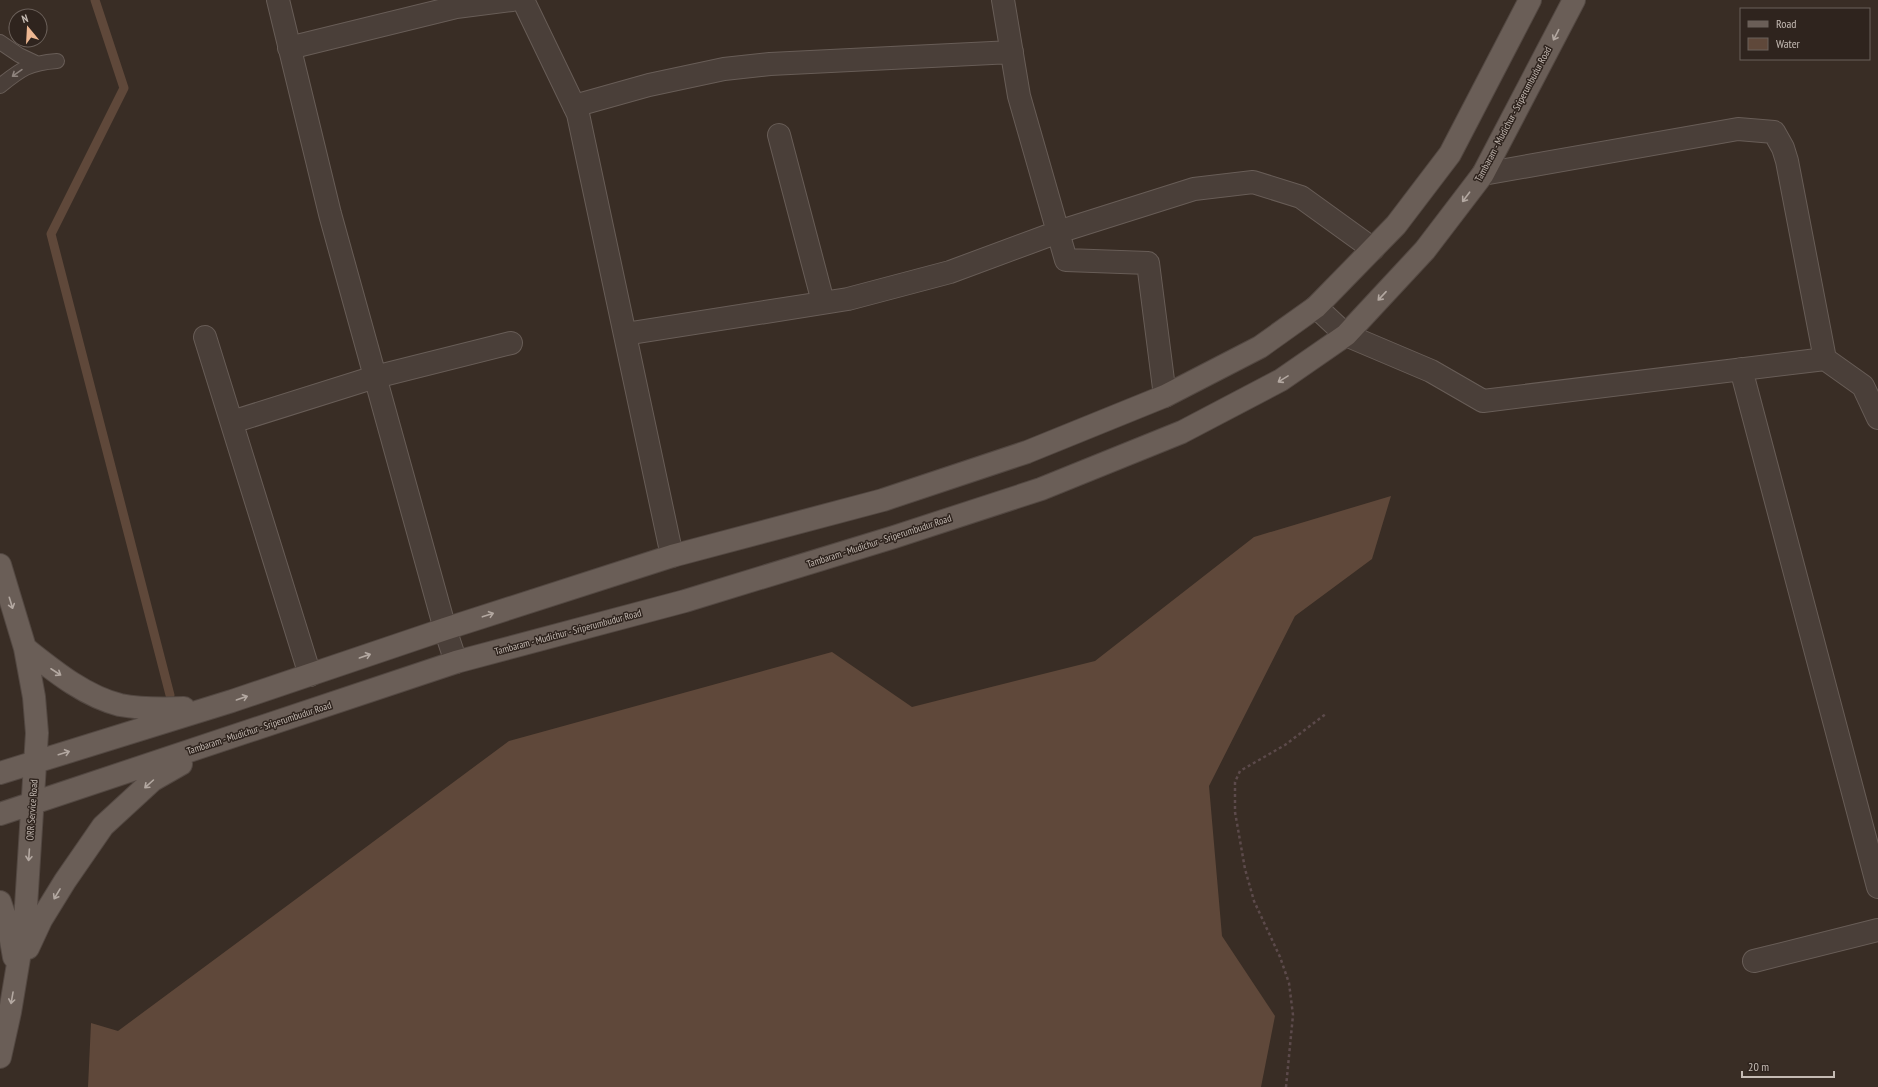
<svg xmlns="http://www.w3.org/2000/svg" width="1878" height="1087" viewBox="0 0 1878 1087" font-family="'PT Sans Narrow',sans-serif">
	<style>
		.water { fill: #5f483a }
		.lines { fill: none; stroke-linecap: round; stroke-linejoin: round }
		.stream { stroke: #5f483a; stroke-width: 9 }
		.lane-casing { stroke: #685d57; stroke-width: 16 }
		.street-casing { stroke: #685d57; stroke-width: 24 }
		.primary-casing { stroke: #534842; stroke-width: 24 }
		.path { stroke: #5c4a4b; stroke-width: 2.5; stroke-dasharray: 3 3; stroke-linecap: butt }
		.lane { stroke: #4a3f39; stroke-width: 14 }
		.street { stroke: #4a3f39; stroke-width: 22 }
		.primary { stroke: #6a5e57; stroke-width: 22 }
		.oneway { stroke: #b3a8a1 }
		.oneway2 { stroke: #8e837d }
		.labels { text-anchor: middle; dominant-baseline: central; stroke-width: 3; stroke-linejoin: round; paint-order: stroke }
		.street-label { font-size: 10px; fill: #c5bbb4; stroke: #2f241e }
	</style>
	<rect width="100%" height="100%" fill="#392d25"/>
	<!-- water -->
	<path class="water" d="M 1391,496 L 1372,559 L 1295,616 L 1209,786 L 1222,936 L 1275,1016 L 1261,1087 L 88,1087 L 91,1023 L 118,1031 L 509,741 L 832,652 L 912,707 L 1095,661 L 1254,537 Z"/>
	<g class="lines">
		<!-- stream -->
		<path class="stream" d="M 95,0 L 124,88 L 51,234 L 170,695"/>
		<defs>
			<path id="lane" d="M 0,42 L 19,55 L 36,63
				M 0,86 C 21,69 29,63 57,61"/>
			<path id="street" d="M 278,0 L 330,214 L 445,629 L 456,662
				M 454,0 L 456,7 L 512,0
				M 523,0 L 578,114 L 672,556
				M 1003,0 L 1019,96 L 1066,260 L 1148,263 L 1165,396
				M 289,48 L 456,7
				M 574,106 L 649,85 L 724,69 L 770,64 L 1012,52
				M 779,135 L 823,302
				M 1483,174 L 1738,129 L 1774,132 L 1783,148 L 1787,161 L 1825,359
				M 1316,307 L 1346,335 L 1431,371 L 1483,401 L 1825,359 L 1863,386 L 1878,418
				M 625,334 L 848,299 L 950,272 L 1058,232 L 1194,189 L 1253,182 L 1301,197 L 1373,249
				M 205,337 L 310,675
				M 1741,369 L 1878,887
				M 232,422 L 375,377 L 511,343
				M 1754,961 L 1878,930"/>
			<path id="primary" d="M 0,565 L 25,648 L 34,697 L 37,733 L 25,922 L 10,1012 L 0,1057
				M 25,648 C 53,670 84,696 120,705 C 141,709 162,709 184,708
				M 0,773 L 232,701 L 445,629 L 672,556 L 883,500 L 1027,452 L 1165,396 L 1260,347 L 1316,307 L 1396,225 L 1450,154 L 1530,0
				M 0,814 L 456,662 L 685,601 L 894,537 L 1041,489 L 1182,432 L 1281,380 L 1346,335 L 1425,250 L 1483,174 L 1574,0
				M 0,902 L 9,929 L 14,957
				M 28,948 L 41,920 L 65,881 L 103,826 L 153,780 L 181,764"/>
		</defs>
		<!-- lane casing -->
		<use href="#lane" class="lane-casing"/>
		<!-- street casing -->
		<use href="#street" class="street-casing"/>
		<!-- primary casing -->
		<use href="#primary" class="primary-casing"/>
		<!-- path -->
		<path class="path" d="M 1286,1087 L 1293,1015 L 1289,983 L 1280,957 L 1254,901 L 1245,869 L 1235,812 L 1235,782 L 1240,771 L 1285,745 L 1327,713"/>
		<!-- lane -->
		<use href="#lane" class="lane"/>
		<!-- street -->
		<use href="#street" class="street"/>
		<!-- primary -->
		<use href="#primary" class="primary"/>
	</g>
	<!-- one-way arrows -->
	<defs><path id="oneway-shaft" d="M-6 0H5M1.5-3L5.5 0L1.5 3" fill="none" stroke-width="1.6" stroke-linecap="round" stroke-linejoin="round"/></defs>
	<g class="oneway">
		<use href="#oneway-shaft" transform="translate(1556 35) rotate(117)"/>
		<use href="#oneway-shaft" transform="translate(1466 197) rotate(127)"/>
		<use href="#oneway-shaft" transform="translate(1382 296) rotate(133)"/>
		<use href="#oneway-shaft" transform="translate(1283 379) rotate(148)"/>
		<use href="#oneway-shaft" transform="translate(11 603) rotate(73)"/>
		<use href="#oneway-shaft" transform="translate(488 615) rotate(-18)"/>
		<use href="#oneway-shaft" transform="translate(365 656) rotate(-19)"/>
		<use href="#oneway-shaft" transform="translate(56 672) rotate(33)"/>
		<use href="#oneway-shaft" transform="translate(242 698) rotate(-19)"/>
		<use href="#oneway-shaft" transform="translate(64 753) rotate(-17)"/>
		<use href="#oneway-shaft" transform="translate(149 784) rotate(138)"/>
		<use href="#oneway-shaft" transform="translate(29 855) rotate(94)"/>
		<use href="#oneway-shaft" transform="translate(57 894) rotate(121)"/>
		<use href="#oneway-shaft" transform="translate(12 998) rotate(100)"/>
	</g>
	<use class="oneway2" href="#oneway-shaft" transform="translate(17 73) rotate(145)"/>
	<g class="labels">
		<!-- street labels -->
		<g class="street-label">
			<text transform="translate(1513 114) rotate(-62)">Tambaram - Mudichur - Sriperumbudur Road</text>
			<text transform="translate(879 541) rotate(-18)">Tambaram - Mudichur - Sriperumbudur Road</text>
			<text transform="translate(568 632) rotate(-15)">Tambaram - Mudichur - Sriperumbudur Road</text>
			<text transform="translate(259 728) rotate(-18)">Tambaram - Mudichur - Sriperumbudur Road</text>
			<text transform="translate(32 810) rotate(-86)">ORR Service Road</text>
		</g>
	</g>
	<!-- legend -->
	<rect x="1740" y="8" width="130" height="52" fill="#2f241e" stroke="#6b605a"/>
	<rect x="1748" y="21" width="20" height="6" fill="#6a5e57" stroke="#6b605a"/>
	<text x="1776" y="28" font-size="12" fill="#c5bbb4">Road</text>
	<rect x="1748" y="38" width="20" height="12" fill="#5f483a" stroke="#6b605a"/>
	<text x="1776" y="48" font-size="12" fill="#c5bbb4">Water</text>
	<!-- north arrow -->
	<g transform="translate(28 28) rotate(342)"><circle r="19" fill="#2f241e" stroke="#6b605a"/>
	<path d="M0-3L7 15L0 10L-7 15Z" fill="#edb792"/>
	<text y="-6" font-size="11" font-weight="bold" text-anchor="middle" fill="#c5bbb4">N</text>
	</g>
	<!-- scale -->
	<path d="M1742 1071v6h92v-6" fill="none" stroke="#c5bbb4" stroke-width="2"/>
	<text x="1748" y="1071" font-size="12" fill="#c5bbb4" stroke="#2f241e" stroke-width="3" paint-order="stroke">20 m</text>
</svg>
